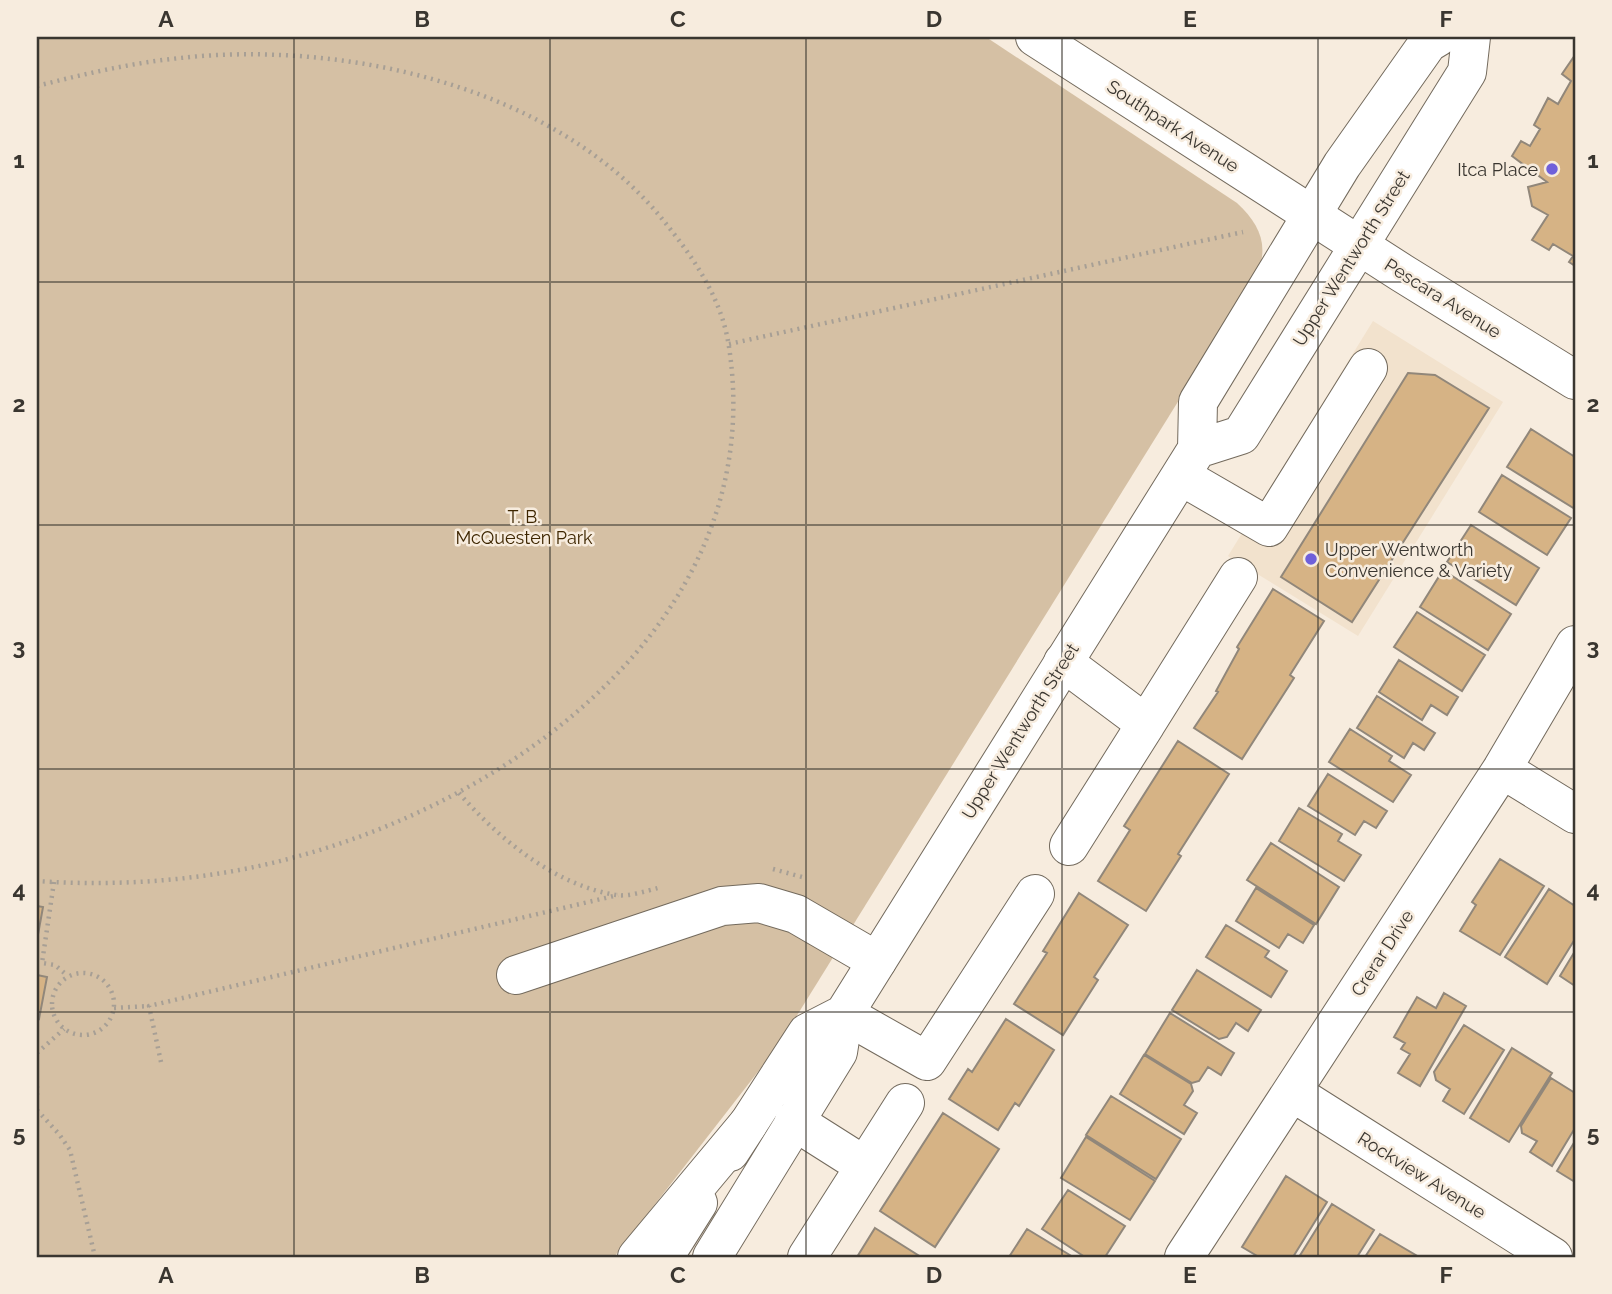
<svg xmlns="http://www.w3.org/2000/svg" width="1612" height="1294" viewBox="0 0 1612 1294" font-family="Raleway,sans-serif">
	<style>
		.built { fill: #f2e2cd }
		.green { fill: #d5c0a4 }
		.building { fill: #d6b385; stroke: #91877a; stroke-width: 2 }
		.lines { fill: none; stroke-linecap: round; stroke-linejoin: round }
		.minor-casing { stroke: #736a5d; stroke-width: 40 }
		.major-casing { stroke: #736a5d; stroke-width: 40 }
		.highway-casing { stroke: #736a5d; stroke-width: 40 }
		.path { stroke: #a79f95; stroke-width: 4.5; stroke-dasharray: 2 5; stroke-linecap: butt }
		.minor { stroke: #fff; stroke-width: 38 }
		.major { stroke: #fff; stroke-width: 38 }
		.highway { stroke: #fff; stroke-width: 38 }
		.grid { fill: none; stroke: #3a3630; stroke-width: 2; stroke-opacity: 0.55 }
		.poi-dot { fill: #6f60da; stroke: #f7ecde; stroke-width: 2.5 }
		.labels { text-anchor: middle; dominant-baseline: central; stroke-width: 5; stroke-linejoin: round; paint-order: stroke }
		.street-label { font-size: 18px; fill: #3a3630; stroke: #f7ecde }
		.poi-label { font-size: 18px; fill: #3a3630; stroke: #f7ecde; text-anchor: end }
		.park-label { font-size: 18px; fill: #3e2600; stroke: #f7ecde }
		.neatline { fill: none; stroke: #3a3630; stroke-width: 2.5 }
		.grid-label { font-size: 23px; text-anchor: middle; font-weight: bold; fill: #3a3630 }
	</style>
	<rect width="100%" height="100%" fill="#f7ecde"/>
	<!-- built -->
	<path class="built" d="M 1373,321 L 1503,402 L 1358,636 L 1228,556 Z"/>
	<!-- green -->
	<path class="green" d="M 37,37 L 986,37 L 1237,203 C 1260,224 1270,247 1256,276 L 778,1046 L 614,1257 L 37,1257 Z"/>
	<!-- building -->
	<path class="building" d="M 1575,55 L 1575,266 L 1569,262 L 1573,256 L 1553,244 L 1549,250 L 1532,240 L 1548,215 L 1532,206 L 1528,187 L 1547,182 L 1512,156 L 1521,141 L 1530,146 L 1540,129 L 1534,125 L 1548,98 L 1558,104 L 1571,81 L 1562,74 Z
		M 1408,373 L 1435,375 L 1489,408 L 1352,622 L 1281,577 Z
		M 1531,429 L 1575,457 L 1575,509 L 1507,467 Z
		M 1502,475 L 1571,518 L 1547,555 L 1479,512 Z
		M 1471,525 L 1539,568 L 1516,605 L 1447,562 Z
		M 1443,570 L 1511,614 L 1488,650 L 1420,607 Z
		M 1273,589 L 1324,621 L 1290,675 L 1294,678 L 1242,759 L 1194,728 L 1218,692 L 1216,691 L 1239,649 L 1237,647 Z
		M 1417,612 L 1485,655 L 1462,691 L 1394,647 Z
		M 1399,660 L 1458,697 L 1447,715 L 1431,705 L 1422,720 L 1379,692 Z
		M 1377,696 L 1435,733 L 1424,750 L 1413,743 L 1404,758 L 1357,728 Z
		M 1350,729 L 1392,756 L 1389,761 L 1411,775 L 1393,802 L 1329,762 Z
		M 1178,741 L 1229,774 L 1178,854 L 1181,856 L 1146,911 L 1098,881 L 1130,830 L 1124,826 Z
		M 1328,774 L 1387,811 L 1376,828 L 1364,821 L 1355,835 L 1308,806 Z
		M 1299,808 L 1342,834 L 1338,841 L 1361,855 L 1344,881 L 1279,841 Z
		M 1271,843 L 1339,887 L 1316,924 L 1247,880 Z
		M 1500,859 L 1544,886 L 1500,955 L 1460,931 L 1476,905 L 1472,902 Z
		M 1256,888 L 1314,925 L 1303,943 L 1288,934 L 1279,948 L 1236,921 Z
		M 1549,889 L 1575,906 L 1575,939 L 1547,984 L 1505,957 Z
		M 1079,893 L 1128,925 L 1094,977 L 1098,980 L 1063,1035 L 1014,1004 L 1047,953 L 1043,951 Z
		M 37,906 L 43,907 L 37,940 Z
		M 1226,925 L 1269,951 L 1265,957 L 1287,971 L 1271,997 L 1206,957 Z
		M 1575,951 L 1575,986 L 1560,976 Z
		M 1197,970 L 1261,1010 L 1248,1031 L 1236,1023 L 1227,1037 L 1219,1039 L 1172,1010 Z
		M 37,975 L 47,977 L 39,1019 L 37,1018 Z
		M 1444,993 L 1466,1006 L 1420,1086 L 1398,1073 L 1410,1054 L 1401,1049 L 1405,1043 L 1394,1037 L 1417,997 L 1436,1008 Z
		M 1170,1013 L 1234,1053 L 1221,1075 L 1208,1067 L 1199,1081 L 1192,1083 L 1145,1054 Z
		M 1006,1019 L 1054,1050 L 1019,1106 L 1015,1103 L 998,1130 L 949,1099 L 968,1069 L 972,1072 Z
		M 1464,1025 L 1504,1050 L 1464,1114 L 1443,1101 L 1450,1089 L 1436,1080 L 1434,1072 Z
		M 1512,1048 L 1552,1073 L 1509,1142 L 1470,1118 Z
		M 1144,1055 L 1191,1084 L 1193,1091 L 1184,1105 L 1197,1113 L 1184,1134 L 1120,1094 Z
		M 1551,1078 L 1575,1093 L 1575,1128 L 1552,1166 L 1530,1152 L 1537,1141 L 1522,1133 L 1521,1126 Z
		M 1111,1096 L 1181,1139 L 1156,1179 L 1086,1135 Z
		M 943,1113 L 999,1149 L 935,1247 L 880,1211 Z
		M 1086,1137 L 1155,1181 L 1130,1220 L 1061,1178 Z
		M 1575,1141 L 1575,1182 L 1557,1171 Z
		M 1286,1176 L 1327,1202 L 1293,1257 L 1259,1257 L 1242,1247 Z
		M 1068,1190 L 1125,1226 L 1105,1257 L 1085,1257 L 1042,1229 Z
		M 1332,1204 L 1374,1230 L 1357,1257 L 1299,1257 Z
		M 875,1228 L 921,1257 L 857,1257 Z
		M 1027,1229 L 1073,1257 L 1009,1257 Z
		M 1380,1234 L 1419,1257 L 1365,1257 Z"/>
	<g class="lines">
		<defs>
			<path id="minor" d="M 1035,37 L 1402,273 L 1575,380
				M 1181,476 L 1269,527 L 1368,368
				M 1063,662 L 1146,724 L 1238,577
				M 1502,769 L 1575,814
				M 1069,846 L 1146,724
				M 516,975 L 722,906 L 759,903 L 796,914 L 877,961
				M 844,1014 L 927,1061 L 1035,894
				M 1292,1092 L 1553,1257
				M 794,1121 L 865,1166 L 905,1103
				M 807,1257 L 865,1166
				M 1184,1257 L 1502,769 L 1575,645"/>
			<path id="major" d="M 1197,449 L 1241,435 L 1467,72 L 1471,37
				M 730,1152 L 807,1033 L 844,1014
				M 664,1257 L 698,1203
				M 712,1257 L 838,1052 L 844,1014 L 1197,449 L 1198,402 L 1342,165 L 1428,43 L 1438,37"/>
			<path id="highway" d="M 637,1257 L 748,1124"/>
		</defs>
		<!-- minor casing -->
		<use href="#minor" class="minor-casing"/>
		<!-- major casing -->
		<use href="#major" class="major-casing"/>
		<!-- highway casing -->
		<use href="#highway" class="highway-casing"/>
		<!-- path -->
		<path class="path" d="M 37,86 C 84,74 131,63 180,58 C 344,40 555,86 663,220 C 693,257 722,298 729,347 C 769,610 526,794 299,856 C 214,880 124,887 37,881
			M 729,344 L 1243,232
			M 459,793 C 498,838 554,885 616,895 C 628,897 646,891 658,888
			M 773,869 L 802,877
			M 54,882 L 42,963 L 55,965 L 68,976
			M52 1004a31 31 0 1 1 62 0a31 31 0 1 1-62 0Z
			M 114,1008 L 149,1006
			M 37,1053 L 64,1029
			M 161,1062 L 149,1006 L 618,895
			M 37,1086 L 37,1096
			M 37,1110 L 59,1134 L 70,1150 L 95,1257"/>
		<!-- minor -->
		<use href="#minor" class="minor"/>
		<!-- major -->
		<use href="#major" class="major"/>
		<!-- highway -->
		<use href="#highway" class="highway"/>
	</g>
	<!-- grid -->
	<path class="grid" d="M 294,37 L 294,1257M 550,37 L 550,1257M 806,37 L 806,1257M 1062,37 L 1062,1257M 1318,37 L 1318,1257M 37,282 L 1575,282M 37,525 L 1575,525M 37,769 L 1575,769M 37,1012 L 1575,1012"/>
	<!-- markers -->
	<g class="poi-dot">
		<circle cx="1552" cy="169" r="7"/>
		<circle cx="1311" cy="559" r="7"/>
	</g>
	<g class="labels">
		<!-- street labels -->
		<g class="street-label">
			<text transform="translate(1173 126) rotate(33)">Southpark Avenue</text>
			<text transform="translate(1351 258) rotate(-58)">Upper Wentworth Street</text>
			<text transform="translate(1443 298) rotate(32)">Pescara Avenue</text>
			<text transform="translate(1020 731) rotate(-58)">Upper Wentworth Street</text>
			<text transform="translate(1382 953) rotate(-57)">Crerar Drive</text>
			<text transform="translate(1422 1175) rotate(32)">Rockview Avenue</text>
		</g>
		<!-- poi labels -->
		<g class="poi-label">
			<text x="1538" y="169">Itca Place</text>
			<text x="1325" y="549" text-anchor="start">Upper Wentworth<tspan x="1325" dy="21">Convenience &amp; Variety</tspan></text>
		</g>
		<!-- park labels -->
		<g class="park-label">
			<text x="524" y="516">T. B.<tspan x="524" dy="21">McQuesten Park</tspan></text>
		</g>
	</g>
	<!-- border -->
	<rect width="1612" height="1294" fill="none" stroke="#f7ecde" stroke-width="77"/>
	<rect x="38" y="38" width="1536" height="1218" class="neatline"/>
	<g class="grid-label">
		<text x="166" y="27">A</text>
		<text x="422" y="27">B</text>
		<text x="678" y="27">C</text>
		<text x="934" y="27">D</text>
		<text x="1190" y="27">E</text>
		<text x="1446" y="27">F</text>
		<text x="19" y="168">1</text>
		<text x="1593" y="168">1</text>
		<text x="19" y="412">2</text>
		<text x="1593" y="412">2</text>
		<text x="19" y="655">3</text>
		<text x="1593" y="655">3</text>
		<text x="19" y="898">4</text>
		<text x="1593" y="898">4</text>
		<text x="19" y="1142">5</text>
		<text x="1593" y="1142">5</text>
		<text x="166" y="1283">A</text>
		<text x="422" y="1283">B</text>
		<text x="678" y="1283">C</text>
		<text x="934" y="1283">D</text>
		<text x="1190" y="1283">E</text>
		<text x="1446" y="1283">F</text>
	</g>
</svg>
